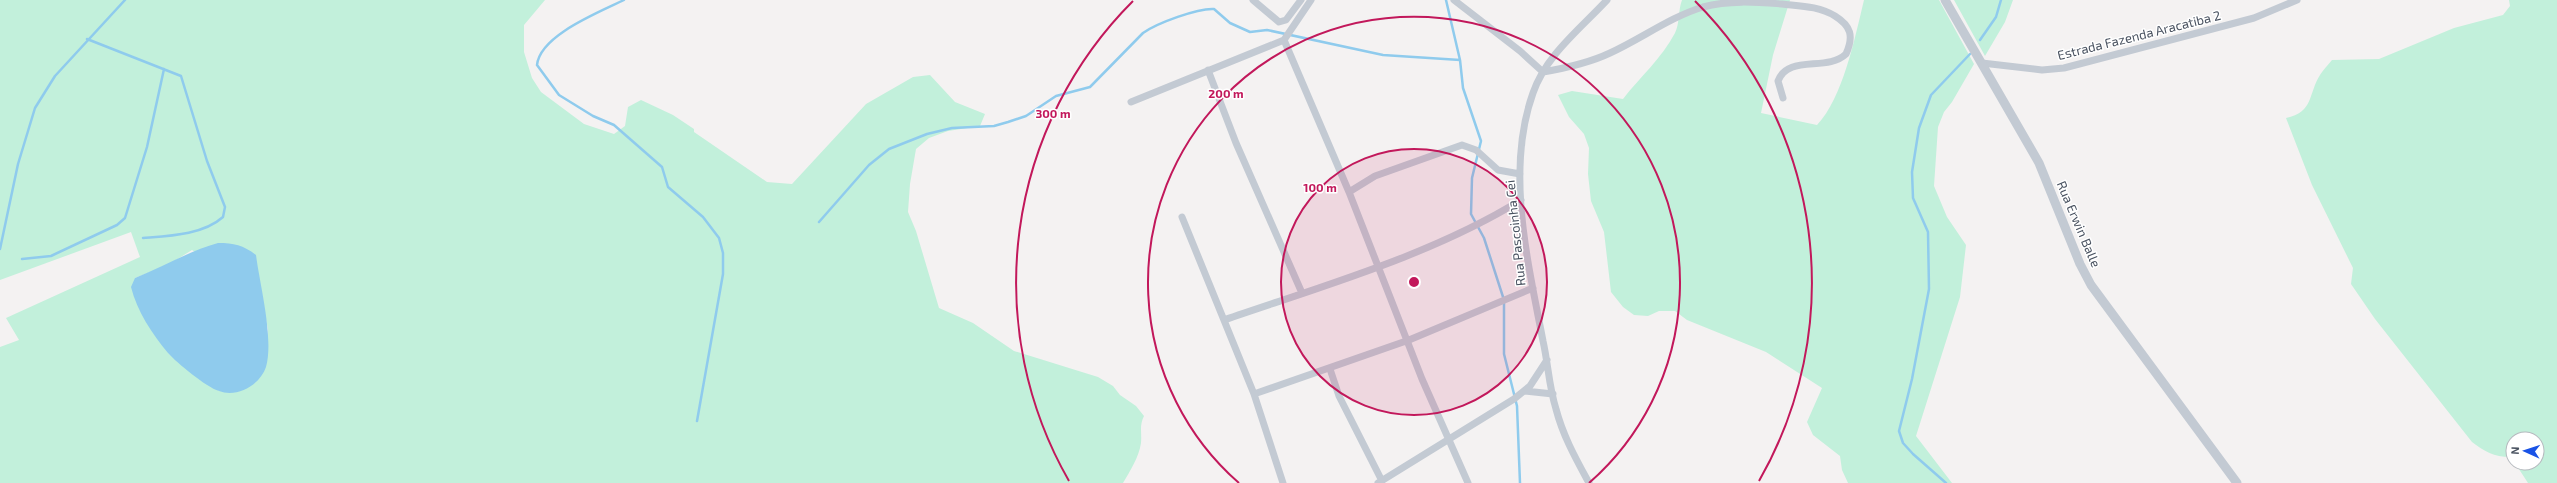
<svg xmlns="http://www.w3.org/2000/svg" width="2557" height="483" viewBox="0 0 2557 483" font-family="'Exo 2',sans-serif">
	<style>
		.green { fill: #c2f0db; fill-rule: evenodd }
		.water { fill: #8fcbed }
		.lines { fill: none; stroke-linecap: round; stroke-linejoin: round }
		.stream { stroke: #8fcbed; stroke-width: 2.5 }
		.minor { stroke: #c3cad3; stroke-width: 7 }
		.tertiary { stroke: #c3cad3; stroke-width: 9 }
		.ring { fill: none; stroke: #c2185b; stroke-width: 2 }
		.labels { text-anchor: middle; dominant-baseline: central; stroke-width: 3; stroke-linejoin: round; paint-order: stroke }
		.street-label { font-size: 13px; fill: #495260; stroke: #fff }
		.centre { fill: #c2185b; stroke: #fff; stroke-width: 2 }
		.ring-label { font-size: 12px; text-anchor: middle; font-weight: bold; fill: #c2185b; stroke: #fff; stroke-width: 3; stroke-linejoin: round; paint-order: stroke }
	</style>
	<rect width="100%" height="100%" fill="#f4f2f2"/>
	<!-- green -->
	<path class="green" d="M 0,0 L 545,0 L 524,25 L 524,52 L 532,78 L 541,92 L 584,124 L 614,134 L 625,126 L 628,107 L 641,100 L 673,115 L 694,129 L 694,132 L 767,182 L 792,184 L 866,104 L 913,77 L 930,75 L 955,102 L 985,114 L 980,126 L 948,131 L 929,138 L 916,149 L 910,184 L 908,212 L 916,231 L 939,308 L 973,323 L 1014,351 L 1098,377 L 1113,386 L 1120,395 L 1136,406 L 1144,416 C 1139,426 1142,432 1141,443 C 1139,457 1130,471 1123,483 L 0,483 L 0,347 L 19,340 L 6,318 L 140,257 L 131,232 L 0,280 ZM 192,250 L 261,295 L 268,329 L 265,368 L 219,391 L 169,354 L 135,278 L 168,265 Z
		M 1682,0 L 1790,0 L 1773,55 L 1761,113 L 1817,125 C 1843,98 1855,37 1864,0 L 1939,0 L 1974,64 L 1952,102 L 1944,112 L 1938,127 L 1934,186 L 1947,217 L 1966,245 L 1960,297 L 1916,436 L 1952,483 L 1848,483 L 1842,470 L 1840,456 L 1813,435 L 1807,422 L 1822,388 L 1766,352 L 1687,320 L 1675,311 L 1659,311 L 1648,316 L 1634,315 L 1623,307 L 1611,292 L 1604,232 L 1591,201 L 1588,174 L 1589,148 L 1584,134 L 1569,117 L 1558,95 L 1572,91 L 1623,99 C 1640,77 1662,58 1675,33 C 1680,23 1678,10 1682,0 Z
		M 1954,0 L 2013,0 L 2005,22 L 1985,56 Z
		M 2509,0 L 2557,0 L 2557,483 L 2528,483 L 2515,463 L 2537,463 L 2537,439 L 2513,439 L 2513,461 L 2510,457 C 2494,457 2484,451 2472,442 L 2375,319 L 2351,284 L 2353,268 L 2312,185 L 2286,118 C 2314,112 2308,94 2320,75 C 2323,70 2328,65 2332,60 L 2379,59 L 2454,28 L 2503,15 L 2510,6 Z"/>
	<!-- water -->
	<path class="water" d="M 218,243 C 234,243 243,245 256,255 C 260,286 274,338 266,367 C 260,385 237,398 219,391 C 206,387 177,363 168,353 C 152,334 137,311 131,287 L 135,278 C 163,267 189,251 218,243 Z"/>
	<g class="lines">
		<!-- stream -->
		<path class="stream" d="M 624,0 C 600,12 540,35 537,65 L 559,95 L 593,116 L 614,125 L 662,167 L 668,187 L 703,217 L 719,238 L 723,253 L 723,274 L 697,421
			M 1446,0 L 1460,60 L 1463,88 L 1481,141 L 1472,178 L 1471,214 L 1484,238 L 1504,300 L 1504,354 L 1517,406 L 1520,483
			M 87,39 L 181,76 L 207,161 L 225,207 L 223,217 C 203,235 168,236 143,238
			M 1980,40 L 1996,17 L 2001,0
			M 819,222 L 869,165 L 889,149 L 927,134 L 952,128 L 994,126 L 1008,122 L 1026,116 L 1056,96 L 1090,87 L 1143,33 C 1157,23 1198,8 1214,9 L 1230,23 L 1250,32 L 1267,30 L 1383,55 L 1460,60
			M 0,249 L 18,164 L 35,108 L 55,76 L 125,0
			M 22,259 L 51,256 L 117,225 L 125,218 L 147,147 L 164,69
			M 1946,483 L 1913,454 L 1903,443 L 1899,431 L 1912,379 L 1929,289 L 1928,232 L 1913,198 L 1912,172 L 1919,128 L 1931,95 L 1970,54"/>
		<!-- minor -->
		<path class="minor" d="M 1253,0 L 1279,22 L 1286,20 L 1301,0
			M 1454,0 L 1520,51 L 1543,72 C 1566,68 1589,63 1610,53 C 1641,39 1670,17 1703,7 C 1729,0 1755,2 1782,4 C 1800,6 1819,6 1835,16 C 1851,26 1854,36 1846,54 C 1827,72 1788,54 1778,81 L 1783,98
			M 1284,40 L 1311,0
			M 1982,63 L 2042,70 L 2064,68 L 2254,18 L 2297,0
			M 1208,70 L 1236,143 L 1302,293
			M 1131,102 L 1284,40 L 1349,192 L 1422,379 L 1468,483
			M 1349,192 L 1375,176 L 1462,145 L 1476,150 L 1498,170 L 1520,174
			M 1182,217 L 1254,394 L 1283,483
			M 1224,320 C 1322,286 1432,255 1521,200
			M 1330,369 L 1339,396 L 1382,481
			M 1525,391 L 1553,394
			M 1254,394 L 1409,340 L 1533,288
			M 1378,483 L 1514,399 L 1530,386 L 1547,360
			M 1589,483 C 1576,459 1563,436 1556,409 C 1549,387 1548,363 1543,341 C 1528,262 1505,171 1533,93 C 1546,55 1580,29 1607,0"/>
		<!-- tertiary -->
		<path class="tertiary" d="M 1945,0 L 2039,163 L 2080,264 L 2091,285 L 2237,483"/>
	</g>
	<!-- distance rings -->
	<circle cx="1414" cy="282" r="133" fill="#c2185b" fill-opacity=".12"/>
	<g class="ring">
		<circle cx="1414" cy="282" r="133"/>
		<path d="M1239 483A266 266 0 1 1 1589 483"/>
		<path d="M1069 481A398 398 0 0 1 1133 1M1695 1A398 398 0 0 1 1759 481"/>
	</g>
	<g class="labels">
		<!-- street labels -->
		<g class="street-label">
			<text transform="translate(2139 35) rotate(-14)">Estrada Fazenda Aracatiba 2</text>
			<text transform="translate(2079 224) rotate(67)">Rua Erwin Balle</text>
			<text transform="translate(1515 233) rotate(-96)">Rua Pascoinha Cei</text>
		</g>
	</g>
	<circle cx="1414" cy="282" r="6" class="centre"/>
	<g class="ring-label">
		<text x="1226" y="98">200 m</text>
		<text x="1053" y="118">300 m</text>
		<text x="1320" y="192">100 m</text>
	</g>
	<!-- north arrow -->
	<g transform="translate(2525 451) rotate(273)"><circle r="19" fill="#ffffff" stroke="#b6babf"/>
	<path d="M0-3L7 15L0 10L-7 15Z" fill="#1a53e6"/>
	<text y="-6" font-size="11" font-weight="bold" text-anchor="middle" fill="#495260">N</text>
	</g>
</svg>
